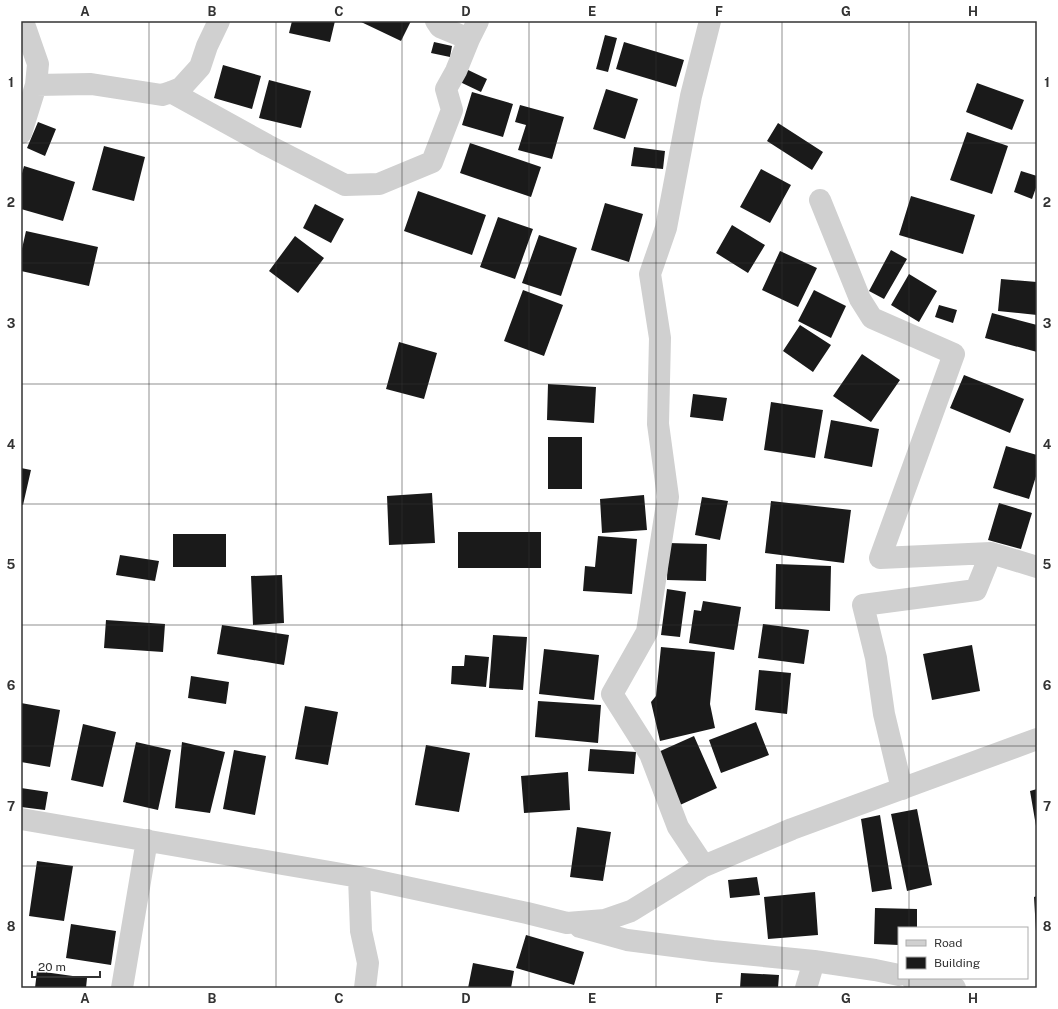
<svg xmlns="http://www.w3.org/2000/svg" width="1058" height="1009" viewBox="0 0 1058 1009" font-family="'Public Sans',sans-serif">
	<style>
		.building { fill: #1a1a1a }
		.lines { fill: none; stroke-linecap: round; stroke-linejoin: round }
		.minor { stroke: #d0d0d0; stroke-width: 22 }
		.grid { fill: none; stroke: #333; stroke-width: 1; stroke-opacity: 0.55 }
		.neatline { fill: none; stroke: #333; stroke-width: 1.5 }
		.grid-label { font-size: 13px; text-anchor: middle; font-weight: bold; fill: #333 }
	</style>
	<rect width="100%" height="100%" fill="#fff"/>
	<!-- building -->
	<path class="building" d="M 292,21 L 335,21 L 330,42 L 289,33 Z
		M 359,21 L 411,21 L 401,41 Z
		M 605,35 L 617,38 L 608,72 L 596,69 Z
		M 434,42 L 452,46 L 450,57 L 431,53 Z
		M 624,42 L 684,60 L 676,87 L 616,69 Z
		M 223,65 L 261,76 L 252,109 L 214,98 Z
		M 466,69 L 487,79 L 481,92 L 460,82 Z
		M 269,80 L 311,91 L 301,128 L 259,118 Z
		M 977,83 L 1024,100 L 1012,130 L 966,112 Z
		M 606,89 L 638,99 L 625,139 L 593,129 Z
		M 472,92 L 513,104 L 503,137 L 462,125 Z
		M 520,105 L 564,117 L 552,159 L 518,150 L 526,125 L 515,122 Z
		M 38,122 L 56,129 L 45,156 L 27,148 Z
		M 778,123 L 823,152 L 812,170 L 767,141 Z
		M 967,132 L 1008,146 L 992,194 L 950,180 Z
		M 470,143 L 541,167 L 531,197 L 460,173 Z
		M 104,146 L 145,157 L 134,201 L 92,190 Z
		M 634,147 L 665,151 L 663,169 L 631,166 Z
		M 24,166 L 75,182 L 63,221 L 21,209 L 21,177 Z
		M 761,169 L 791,185 L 770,223 L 740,207 Z
		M 1021,171 L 1037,176 L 1037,185 L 1032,199 L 1014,192 Z
		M 418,191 L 486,215 L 472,255 L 404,231 Z
		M 911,196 L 975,215 L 963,254 L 899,235 Z
		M 605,203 L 643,214 L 629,262 L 591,250 Z
		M 315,204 L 344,219 L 331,243 L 303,228 Z
		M 498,217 L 533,229 L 515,279 L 480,267 Z
		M 732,225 L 765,245 L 748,273 L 716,253 Z
		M 26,231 L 98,247 L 89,286 L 21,271 L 21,253 Z
		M 539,235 L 577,248 L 561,296 L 522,283 Z
		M 295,236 L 324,258 L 298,293 L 269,271 Z
		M 891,250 L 907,259 L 884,299 L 869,291 Z
		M 780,251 L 817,268 L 798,307 L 762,290 Z
		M 909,274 L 937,291 L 919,322 L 891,305 Z
		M 1001,279 L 1037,282 L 1037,315 L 998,311 Z
		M 523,290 L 563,305 L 544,356 L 504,341 Z
		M 814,290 L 846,306 L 831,338 L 798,321 Z
		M 939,305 L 957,310 L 953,323 L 935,317 Z
		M 992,313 L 1037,325 L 1037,352 L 985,338 Z
		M 800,325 L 831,345 L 813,372 L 783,351 Z
		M 399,342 L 437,353 L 424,399 L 386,389 Z
		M 862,354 L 900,380 L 871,422 L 833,396 Z
		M 964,375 L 1024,399 L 1010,433 L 950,408 Z
		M 548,384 L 596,387 L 594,423 L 547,420 Z
		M 693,394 L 727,398 L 723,421 L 690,417 Z
		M 771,402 L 823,410 L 815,458 L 764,450 Z
		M 831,420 L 879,429 L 872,467 L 824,458 Z
		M 548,437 L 582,437 L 582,489 L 548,489 Z
		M 1006,446 L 1037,455 L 1037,473 L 1029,499 L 993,488 Z
		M 21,468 L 31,470 L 23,505 L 21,504 Z
		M 432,493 L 435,543 L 389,545 L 387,496 Z
		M 644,495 L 647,530 L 602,533 L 600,499 Z
		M 702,497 L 728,501 L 720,540 L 695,535 Z
		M 771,501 L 851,510 L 844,563 L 765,553 Z
		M 999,503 L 1032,513 L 1021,549 L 988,540 Z
		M 458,532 L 541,532 L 541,568 L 458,568 Z
		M 173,534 L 226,534 L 226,567 L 173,567 Z
		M 598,536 L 637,539 L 632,594 L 583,591 L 585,566 L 595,567 Z
		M 668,543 L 707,544 L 706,581 L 667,580 Z
		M 120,555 L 159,561 L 155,581 L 116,575 Z
		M 776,564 L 831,566 L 830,611 L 775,609 Z
		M 282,575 L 284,623 L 253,625 L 251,576 Z
		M 667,589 L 686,592 L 680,637 L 661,635 Z
		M 703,601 L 741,607 L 734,650 L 689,643 L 694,610 L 701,611 Z
		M 106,620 L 165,624 L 163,652 L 104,648 Z
		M 763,624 L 809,630 L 804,664 L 758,658 Z
		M 222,625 L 289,635 L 284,665 L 217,654 Z
		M 493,635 L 527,637 L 523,690 L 489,688 Z
		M 972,645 L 980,691 L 932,700 L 923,654 Z
		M 661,647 L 715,652 L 710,704 L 715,728 L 660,741 L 651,702 L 656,696 Z
		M 544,649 L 599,655 L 594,700 L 539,694 Z
		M 465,655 L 489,657 L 486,687 L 451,684 L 452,666 L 464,666 Z
		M 759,670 L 791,673 L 787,714 L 755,710 Z
		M 191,676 L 229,682 L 226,704 L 188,698 Z
		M 538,701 L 601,705 L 598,743 L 535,737 Z
		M 21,703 L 60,710 L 50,767 L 21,762 Z
		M 305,706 L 338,712 L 328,765 L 295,759 Z
		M 756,722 L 769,755 L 721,773 L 709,740 Z
		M 83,724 L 116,732 L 103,787 L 71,780 Z
		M 694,736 L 717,788 L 680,805 L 656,753 Z
		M 136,742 L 171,750 L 158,810 L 123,802 Z
		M 182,742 L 225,752 L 210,813 L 175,808 Z
		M 426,745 L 470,753 L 459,812 L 415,805 Z
		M 590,749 L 636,752 L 634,774 L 588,771 Z
		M 234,750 L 266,756 L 255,815 L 223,809 Z
		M 568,772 L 570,810 L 524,813 L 521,776 Z
		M 21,788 L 48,792 L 45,810 L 21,807 Z
		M 1037,789 L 1037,825 L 1036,826 L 1030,791 Z
		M 917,809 L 932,885 L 907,891 L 891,814 Z
		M 880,815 L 892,889 L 872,892 L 861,819 Z
		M 577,827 L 611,832 L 603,881 L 570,877 Z
		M 37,861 L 73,866 L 64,921 L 29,916 Z
		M 757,877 L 760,895 L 730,898 L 728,880 Z
		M 815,892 L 818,935 L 768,939 L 764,897 Z
		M 1037,896 L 1037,931 L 1036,931 L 1034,897 Z
		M 875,908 L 917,909 L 917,928 L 899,928 L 899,945 L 874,944 Z
		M 71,924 L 116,931 L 111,965 L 66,958 Z
		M 526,935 L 584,952 L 574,985 L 516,968 Z
		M 473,963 L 514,971 L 511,988 L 468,988 Z
		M 37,971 L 87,978 L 86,988 L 35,988 Z
		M 741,973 L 779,975 L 778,988 L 740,988 Z"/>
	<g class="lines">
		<!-- minor -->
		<path class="minor" d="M 23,21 L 38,64 L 36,85
			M 469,39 L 478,21
			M 171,92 L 267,145 L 345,185 L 379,184 L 432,162 L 452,110 L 446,89 L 456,71 L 469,39 L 440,27 L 436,21
			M 21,133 L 36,85 L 91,84 L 162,95 L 171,92 L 181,88 L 200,67 L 207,46 L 219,21
			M 820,200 L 860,299 L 872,318 L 954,354 L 880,558 L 991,553 L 1037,567
			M 902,789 L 884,714 L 876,658 L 863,605 L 976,590 L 991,553
			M 21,819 L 359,877 L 527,913 L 567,923 L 605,920 L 631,911 L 704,866 L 792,829 L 1037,739
			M 704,866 L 678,827 L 650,754 L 612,694 L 647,632 L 668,497 L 658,424 L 660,338 L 650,274 L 666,228 L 691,96 L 710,21
			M 359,877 L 361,931 L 368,963 L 365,988
			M 580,927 L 627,940 L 713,951 L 814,961 L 875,970 L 899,975
			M 911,978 L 955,988
			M 122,988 L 147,840
			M 806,988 L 814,961"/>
	</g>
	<!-- grid -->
	<path class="grid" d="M 149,21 L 149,988M 276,21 L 276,988M 402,21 L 402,988M 529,21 L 529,988M 656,21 L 656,988M 782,21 L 782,988M 909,21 L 909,928M 21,143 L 1037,143M 21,263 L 1037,263M 21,384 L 1037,384M 21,504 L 1037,504M 21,625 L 1037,625M 21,746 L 1037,746M 21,866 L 1037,866M 909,978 L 909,988"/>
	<!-- border -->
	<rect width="1058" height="1009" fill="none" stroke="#ffffff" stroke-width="44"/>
	<!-- legend -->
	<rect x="898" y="927" width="130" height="52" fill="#ffffff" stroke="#adadad"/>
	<rect x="906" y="940" width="20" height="6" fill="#d0d0d0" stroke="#adadad"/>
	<text x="934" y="947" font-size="12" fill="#333333">Road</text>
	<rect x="906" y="957" width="20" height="12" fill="#1a1a1a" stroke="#adadad"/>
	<text x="934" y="967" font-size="12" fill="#333333">Building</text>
	<!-- scale -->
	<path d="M32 971v6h68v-6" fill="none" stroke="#333333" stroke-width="2"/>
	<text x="38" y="971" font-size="12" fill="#333333" stroke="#ffffff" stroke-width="3" paint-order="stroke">20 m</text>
	<rect x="22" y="22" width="1014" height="965" class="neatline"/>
	<g class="grid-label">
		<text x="85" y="16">A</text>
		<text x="212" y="16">B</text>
		<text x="339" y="16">C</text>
		<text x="466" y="16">D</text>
		<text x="592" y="16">E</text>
		<text x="719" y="16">F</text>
		<text x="846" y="16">G</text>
		<text x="973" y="16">H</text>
		<text x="11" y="87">1</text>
		<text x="1047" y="87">1</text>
		<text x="11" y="207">2</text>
		<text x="1047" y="207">2</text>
		<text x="11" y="328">3</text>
		<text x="1047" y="328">3</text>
		<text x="11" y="449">4</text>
		<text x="1047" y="449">4</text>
		<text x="11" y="569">5</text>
		<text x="1047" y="569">5</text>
		<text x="11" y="690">6</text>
		<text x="1047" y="690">6</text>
		<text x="11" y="811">7</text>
		<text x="1047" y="811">7</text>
		<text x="11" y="931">8</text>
		<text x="1047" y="931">8</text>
		<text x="85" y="1003">A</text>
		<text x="212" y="1003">B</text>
		<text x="339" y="1003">C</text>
		<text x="466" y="1003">D</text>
		<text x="592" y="1003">E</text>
		<text x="719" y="1003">F</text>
		<text x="846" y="1003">G</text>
		<text x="973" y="1003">H</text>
	</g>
</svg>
